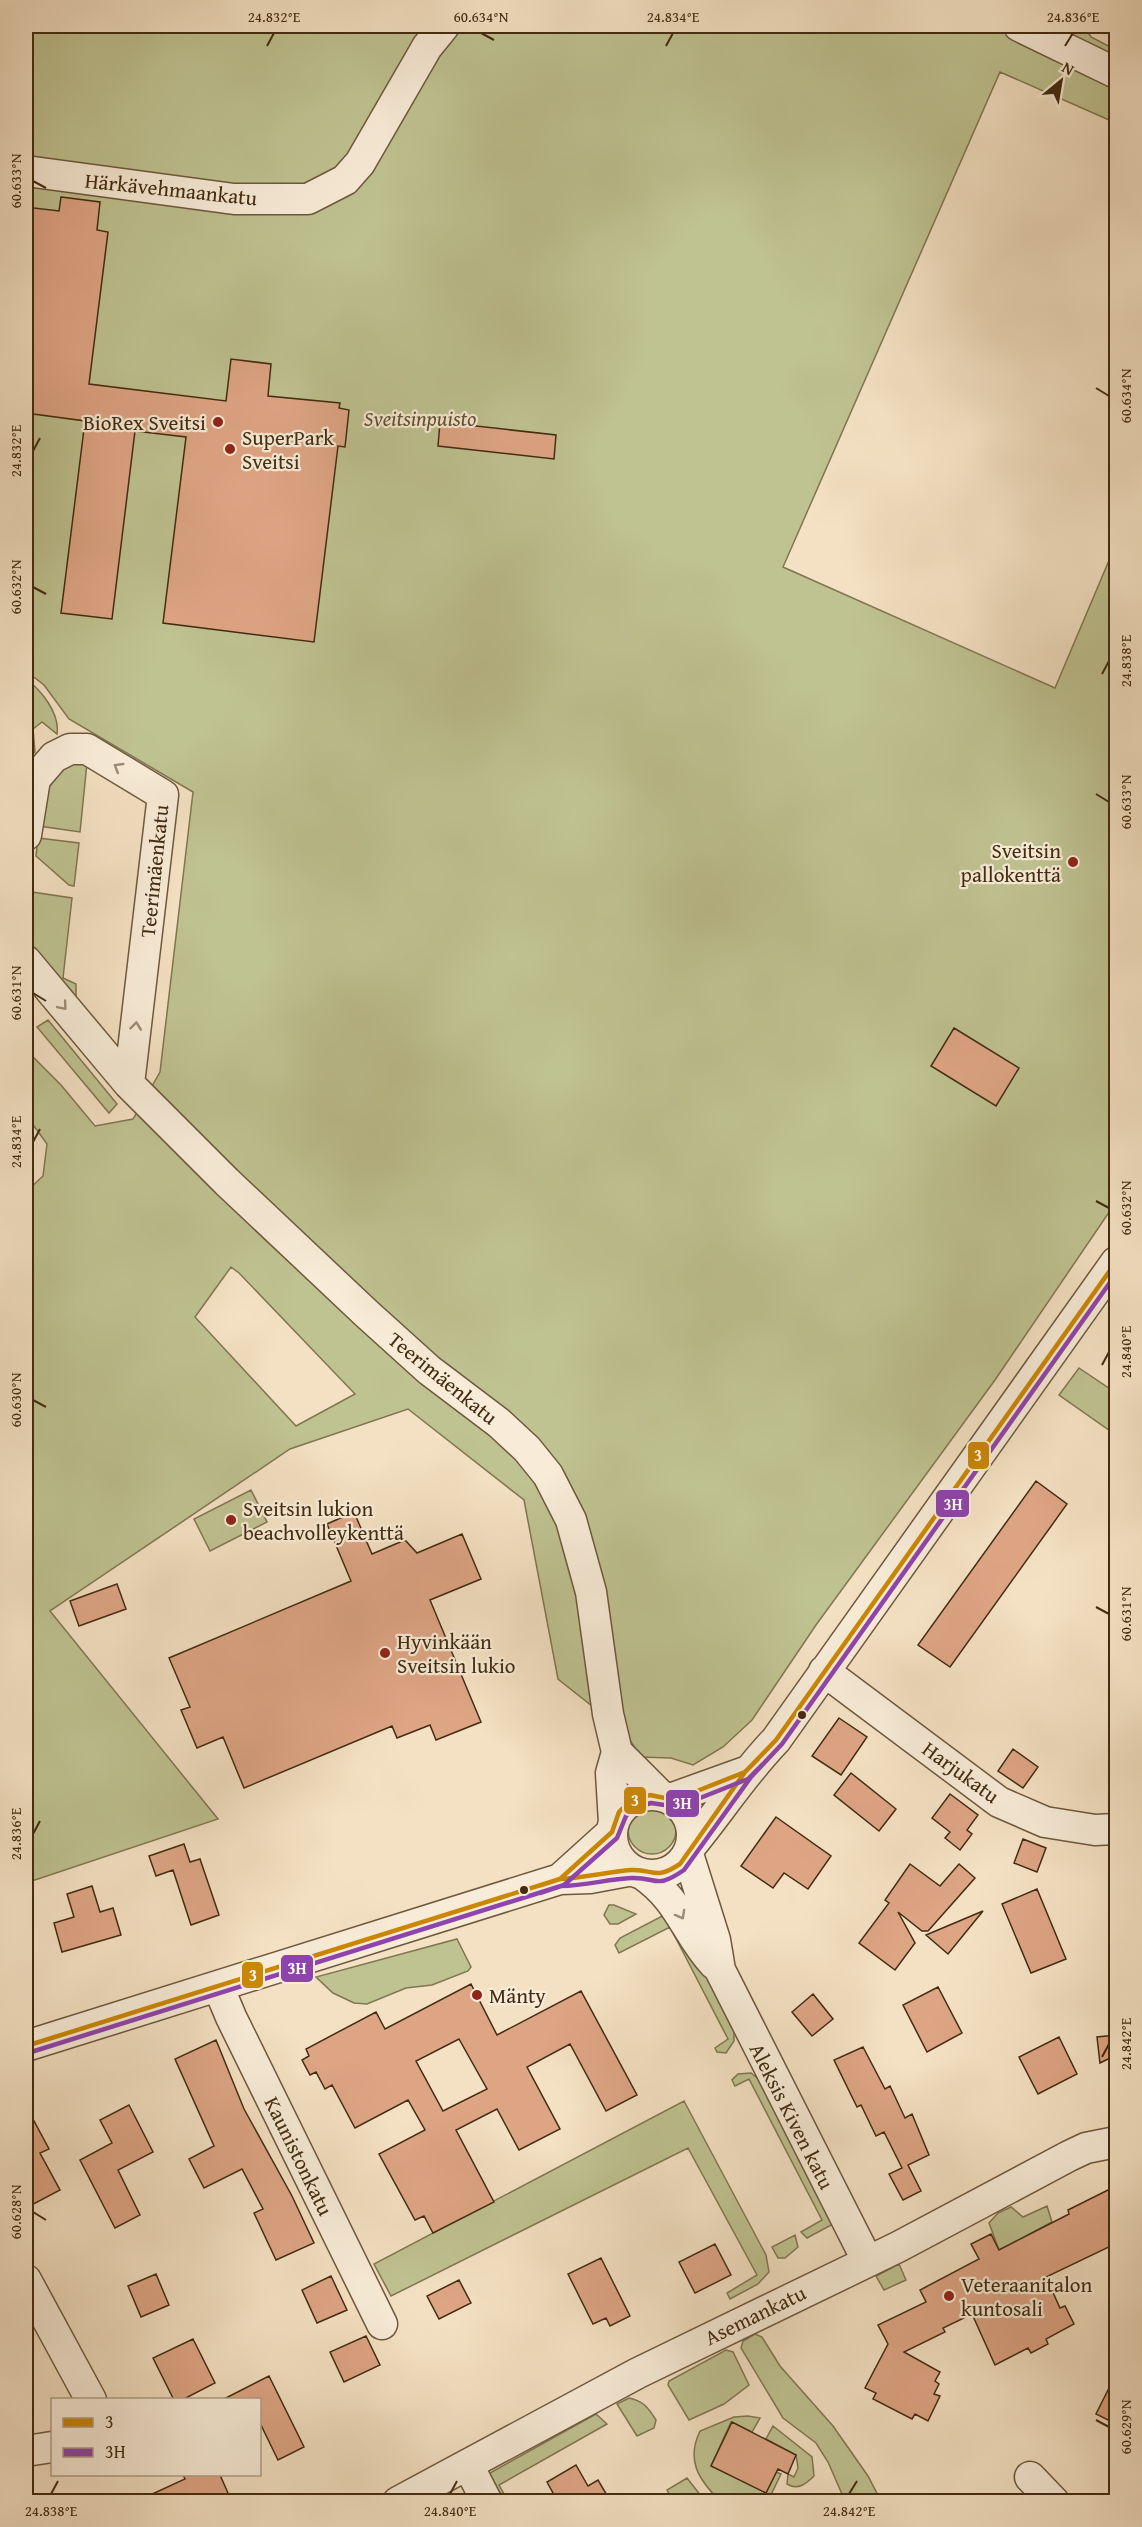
<svg xmlns="http://www.w3.org/2000/svg" width="1142" height="2527" viewBox="0 0 1142 2527" font-family="'Gentium Book Plus',serif">
	<style>
		.green { fill: #bfc291; stroke: #807650; stroke-width: 1.5; fill-rule: evenodd }
		.building { fill: #dea585; stroke: #422b10; stroke-width: 1.5; fill-rule: evenodd }
		.lines { fill: none; stroke-linecap: round; stroke-linejoin: round }
		.minor-casing { stroke: #6e583d; stroke-width: 33 }
		.minor { stroke: #f8ecd8; stroke-width: 30 }
		.bus-1-casing { stroke: #f8ecd8; stroke-width: 9 }
		.bus-2-casing { stroke: #f8ecd8; stroke-width: 9 }
		.bus-1 { stroke: #ca8704; stroke-width: 4.5 }
		.bus-2 { stroke: #8e44ad; stroke-width: 4.5 }
		.oneway { stroke: #9d8c74 }
		.ticks { fill: none; stroke: #422b10; stroke-width: 2 }
		.poi-dot { fill: #8f2418; stroke: #f8ecd8; stroke-width: 2 }
		.bus-dot { fill: #422b10; stroke: #f8ecd8; stroke-width: 2 }
		.labels { text-anchor: middle; dominant-baseline: central; stroke-width: 4.5; stroke-linejoin: round; paint-order: stroke }
		.street-label { font-size: 21px; fill: #422b10; stroke: #f8ecd8 }
		.park-label { font-size: 21px; font-style: italic; fill: #615130; stroke: #f8ecd8 }
		.poi-label { font-size: 21px; fill: #422b10; stroke: #f8ecd8; text-anchor: start }
		.line-badge { stroke: #f8ecd8; stroke-width: 2 }
		.badge-label { font-size: 16px; text-anchor: middle; font-weight: bold; fill: #fff }
		.neatline { fill: none; stroke: #422b10; stroke-width: 2 }
		.ticks-label { font-size: 15px; text-anchor: middle; fill: #422b10 }
	</style>
	<rect width="100%" height="100%" fill="#f4e1c3"/>
	<filter id="stains"><feTurbulence type="fractalNoise" baseFrequency=".00333" numOctaves="4"/><feColorMatrix values="0 0 0 0 .2 0 0 0 0 .09 0 0 0 0 .02 0 0 0 .5 -.17"/></filter>
	<radialGradient id="worn" r=".72"><stop offset=".6" stop-color="#630" stop-opacity="0"/><stop offset="1" stop-color="#630" stop-opacity=".3"/></radialGradient>
	<!-- green -->
	<path class="green" d="M 26,26 L 1084,26 L 1091,37 L 1116,50 L 1116,123 L 1000,72 L 783,567 L 1055,688 L 1116,544 L 1116,1202 L 995,1380 L 816,1625 L 752,1720 L 723,1747 L 693,1765 L 671,1758 L 640,1757 L 626,1733 L 558,1679 L 524,1500 L 408,1409 L 290,1449 L 50,1611 L 218,1819 L 26,1883 L 26,1192 L 43,1176 L 47,1144 L 26,1115 L 26,1059 L 28,1052 L 61,1085 L 95,1126 L 133,1119 L 160,1072 L 193,792 L 69,719 L 44,685 L 26,671 ZM 231,1267 L 239,1273 L 355,1394 L 296,1426 L 195,1317 Z
		M 26,679 C 41,690 60,713 57,734 L 42,722 L 33,729 L 35,752 L 26,759 Z
		M 68,762 L 87,763 L 80,832 L 39,826 L 47,778 Z
		M 38,838 L 79,843 L 74,886 L 69,885 L 36,856 Z
		M 32,892 L 72,898 L 63,978 L 76,984 L 76,996 L 73,1000 L 27,949 L 26,936 Z
		M 48,1020 L 117,1104 L 109,1113 L 37,1027 Z
		M 1079,1368 L 1116,1393 L 1116,1435 L 1059,1395 Z
		M 251,1490 L 267,1522 L 210,1551 L 194,1519 Z
		M628 1830a24 24 0 1 1 48 0a24 24 0 1 1-48 0Z
		M 609,1905 L 614,1905 L 636,1914 L 618,1924 L 610,1924 L 604,1915 Z
		M 670,1912 L 734,2026 L 734,2041 L 726,2053 L 717,2052 L 715,2048 L 728,2039 L 670,1927 L 619,1953 L 615,1945 L 620,1938 Z
		M 457,1939 L 471,1967 L 468,1971 L 432,1985 L 406,1988 L 367,2004 L 354,2003 L 333,1993 L 316,1977 Z
		M 751,2073 L 761,2081 L 835,2223 L 807,2238 L 801,2232 L 822,2220 L 749,2079 L 735,2086 L 732,2080 L 738,2074 Z
		M 684,2101 L 766,2255 L 769,2272 L 758,2284 L 730,2299 L 727,2293 L 757,2275 L 688,2148 L 391,2296 L 374,2264 Z
		M 1047,2206 L 1052,2222 L 999,2250 L 989,2223 L 998,2213 L 1011,2207 L 1023,2217 Z
		M 795,2235 L 798,2247 L 785,2258 L 778,2258 L 772,2247 Z
		M 899,2264 L 906,2280 L 884,2290 L 876,2276 Z
		M 755,2334 L 762,2337 L 780,2366 L 833,2426 L 868,2476 L 881,2501 L 845,2501 L 828,2462 L 816,2443 L 783,2418 L 741,2348 L 743,2341 Z
		M 726,2350 L 733,2352 L 749,2385 L 724,2404 L 689,2420 L 668,2385 L 669,2381 Z
		M 629,2398 C 643,2401 648,2407 656,2420 L 654,2428 L 637,2436 L 617,2404 Z
		M 596,2414 L 607,2424 L 499,2485 L 508,2501 L 495,2501 L 481,2478 Z
		M 748,2416 L 760,2418 L 752,2432 L 731,2422 L 711,2466 L 766,2493 L 776,2472 L 781,2474 L 768,2501 L 720,2501 C 698,2479 686,2460 700,2431 L 734,2417 Z
		M 773,2426 L 812,2457 L 814,2476 C 807,2483 798,2491 787,2484 L 788,2474 L 794,2477 L 798,2468 L 796,2455 L 766,2439 Z
		M 687,2478 L 705,2501 L 673,2501 L 667,2490 Z"/>
	<!-- building -->
	<path class="building" d="M 61,197 L 100,202 L 97,230 L 108,232 L 89,384 L 226,401 L 231,359 L 271,364 L 268,396 L 340,403 L 339,408 L 349,410 L 345,447 L 338,446 L 314,642 L 163,623 L 186,437 L 135,431 L 112,619 L 61,613 L 85,421 L 26,413 L 26,207 L 59,211 Z
		M 440,422 L 556,435 L 554,459 L 438,446 Z
		M 954,1028 L 1019,1068 L 996,1106 L 931,1066 Z
		M 1036,1481 L 1067,1504 L 950,1667 L 918,1645 Z
		M 354,1512 L 372,1554 L 405,1540 L 417,1553 L 462,1534 L 481,1579 L 430,1600 L 481,1722 L 436,1740 L 430,1725 L 397,1738 L 392,1726 L 244,1788 L 223,1737 L 197,1748 L 181,1710 L 190,1707 L 169,1658 L 351,1581 L 327,1524 Z
		M 117,1584 L 126,1609 L 79,1626 L 70,1601 Z
		M 839,1718 L 867,1737 L 841,1775 L 812,1756 Z
		M 1013,1749 L 1038,1767 L 1023,1788 L 998,1771 Z
		M 851,1773 L 896,1809 L 879,1831 L 834,1795 Z
		M 950,1794 L 978,1815 L 967,1830 L 972,1834 L 960,1850 L 945,1838 L 950,1832 L 932,1818 Z
		M 776,1817 L 831,1856 L 808,1889 L 784,1873 L 773,1888 L 741,1866 Z
		M 1023,1839 L 1046,1848 L 1037,1872 L 1014,1863 Z
		M 184,1844 L 190,1862 L 200,1859 L 219,1915 L 191,1925 L 173,1870 L 156,1876 L 149,1856 Z
		M 910,1864 L 940,1886 L 959,1864 L 975,1878 L 928,1931 L 922,1931 L 898,1912 L 915,1943 L 895,1970 L 859,1943 L 889,1903 L 885,1900 Z
		M 92,1886 L 100,1912 L 113,1908 L 121,1935 L 62,1952 L 54,1923 L 74,1917 L 67,1894 Z
		M 1037,1889 L 1066,1959 L 1031,1973 L 1002,1904 Z
		M 983,1911 L 948,1954 L 926,1935 Z
		M 471,1984 L 497,2035 L 581,1991 L 637,2095 L 606,2111 L 570,2044 L 527,2067 L 560,2129 L 519,2150 L 497,2109 L 456,2130 L 494,2202 L 433,2233 L 424,2216 L 415,2220 L 379,2154 L 425,2130 L 408,2100 L 355,2128 L 332,2085 L 325,2089 L 316,2072 L 310,2075 L 302,2060 L 309,2056 L 306,2049 L 376,2012 L 385,2029 ZM 459,2039 L 487,2089 L 443,2111 L 416,2061 Z
		M 938,1987 L 962,2033 L 927,2052 L 903,2005 Z
		M 813,1994 L 833,2019 L 812,2036 L 792,2012 Z
		M 1116,2035 L 1116,2055 L 1100,2063 L 1097,2037 Z
		M 1059,2037 L 1077,2074 L 1038,2094 L 1019,2057 Z
		M 216,2040 L 244,2109 L 292,2196 L 314,2243 L 276,2260 L 254,2213 L 263,2209 L 242,2169 L 204,2188 L 189,2159 L 214,2146 L 175,2059 Z
		M 863,2047 L 885,2089 L 890,2086 L 905,2118 L 912,2114 L 929,2155 L 908,2165 L 921,2191 L 903,2200 L 889,2174 L 902,2168 L 884,2132 L 876,2136 L 861,2105 L 857,2107 L 834,2060 Z
		M 129,2105 L 153,2152 L 118,2170 L 140,2215 L 115,2228 L 80,2160 L 112,2143 L 100,2120 Z
		M 26,2106 L 49,2149 L 40,2153 L 60,2190 L 26,2208 Z
		M 1116,2186 L 1116,2238 L 1109,2242 L 1111,2246 L 1046,2277 L 1060,2308 L 1065,2306 L 1074,2324 L 1046,2339 L 1048,2344 L 1031,2353 L 1028,2348 L 995,2365 L 972,2314 L 943,2328 L 945,2332 L 904,2352 L 940,2372 L 935,2381 L 939,2384 L 934,2394 L 940,2396 L 928,2421 L 915,2414 L 912,2419 L 873,2399 L 876,2393 L 865,2388 L 888,2344 L 878,2325 L 926,2302 L 920,2290 L 979,2259 L 971,2244 L 991,2234 L 999,2250 L 1069,2214 L 1068,2210 Z
		M 715,2244 L 731,2275 L 695,2293 L 679,2262 Z
		M 601,2258 L 630,2316 L 610,2326 L 606,2318 L 593,2324 L 568,2274 Z
		M 156,2274 L 169,2305 L 141,2317 L 128,2286 Z
		M 331,2276 L 347,2310 L 317,2323 L 302,2290 Z
		M 459,2280 L 471,2303 L 439,2319 L 427,2296 Z
		M 366,2336 L 380,2365 L 344,2382 L 330,2352 Z
		M 193,2339 L 215,2383 L 182,2400 L 174,2400 L 153,2358 Z
		M 1116,2374 L 1116,2424 L 1096,2414 Z
		M 269,2376 L 304,2447 L 278,2460 L 260,2423 L 260,2400 L 222,2400 Z
		M 732,2422 L 796,2455 L 788,2474 L 778,2469 L 766,2493 L 711,2466 Z
		M 576,2465 L 588,2486 L 598,2480 L 611,2502 L 558,2502 L 547,2482 Z
		M 183,2475 L 220,2475 L 232,2502 L 135,2502 L 185,2479 Z"/>
	<g class="lines">
		<defs>
			<path id="minor" d="M 1019,26 L 1116,73
				M 26,171 L 234,199 L 308,199 L 345,180 L 360,163 L 427,47 L 444,26
				M 26,835 L 35,779 L 54,757 L 70,749 L 87,749 L 163,795 L 129,1084
				M 26,961 L 129,1084 L 227,1182 L 367,1314 L 429,1370 L 499,1423 L 527,1449 L 548,1475 L 571,1520 L 591,1592 L 608,1714 L 617,1752 L 611,1773 L 614,1823
				M 824,1671 L 999,1802 L 1045,1822 L 1095,1830 L 1116,1829
				M 617,1752 L 661,1796
				M612 1835a40 40 0 1 1 80 0a40 40 0 1 1-80 0Z
				M 670,1799 L 745,1772
				M 691,1846 C 720,1811 744,1773 776,1740 L 1116,1262
				M 688,1854 L 715,1940 L 720,1970 L 867,2260
				M 642,1874 C 681,1901 684,1931 714,1964
				M 560,1879 L 612,1832
				M 218,1986 L 231,2017 L 382,2324
				M 26,2046 L 560,1879 L 590,1878 L 633,1870
				M 26,2280 L 91,2400
				M 26,2451 L 52,2447
				M 468,2465 L 487,2502
				M 1030,2477 L 1054,2502
				M 398,2502 L 638,2373 L 898,2247 L 1069,2156 L 1086,2148 L 1116,2142"/>
		</defs>
		<!-- minor casing -->
		<use href="#minor" class="minor-casing"/>
		<!-- minor -->
		<use href="#minor" class="minor"/>
		<defs>
			<path id="bus-1" d="M 538,1886 L 560,1879 L 612,1832 L 619,1812 L 628,1803 L 650,1795 L 670,1799 L 692,1793 L 745,1772 L 758,1759
				M 26,2046 L 560,1879 C 584,1878 607,1872 631,1870 C 655,1869 654,1881 680,1864 L 745,1772 L 776,1740 L 1116,1262"/>
			<path id="bus-2" d="M 540,1893 L 564,1885 L 617,1838 L 626,1816 L 632,1809 L 651,1803 L 671,1806 L 695,1800 L 748,1779 L 763,1764
				M 28,2053 L 561,1886 C 585,1886 608,1879 631,1878 C 658,1877 655,1890 684,1870 L 751,1777 L 782,1744 L 1116,1274"/>
		</defs>
		<!-- bus-1 casing -->
		<use href="#bus-1" class="bus-1-casing"/>
		<!-- bus-2 casing -->
		<use href="#bus-2" class="bus-2-casing"/>
		<!-- bus-1 -->
		<use href="#bus-1" class="bus-1"/>
		<!-- bus-2 -->
		<use href="#bus-2" class="bus-2"/>
	</g>
	<!-- one-way arrows -->
	<defs><path id="oneway-chevron" d="M-2-3.5L2.5 0L-2 3.5" fill="none" stroke-width="1.6" stroke-linecap="round" stroke-linejoin="round" transform="scale(1.5)"/></defs>
	<g class="oneway">
		<use href="#oneway-chevron" transform="translate(118 767) rotate(-149)"/>
		<use href="#oneway-chevron" transform="translate(63 1006) rotate(50)"/>
		<use href="#oneway-chevron" transform="translate(136 1026) rotate(-83)"/>
		<use href="#oneway-chevron" transform="translate(681 1915) rotate(61)"/>
	</g>
	<!-- ticks -->
	<path class="ticks" d="M 481,33 L 494,40M 267,46 L 274,33M 666,46 L 673,33M 1065,46 L 1073,33M 33,181 L 46,188M 1096,388 L 1109,396M 33,451 L 40,438M 33,587 L 46,594M 1102,674 L 1109,661M 1096,794 L 1109,802M 33,993 L 46,1001M 33,1142 L 40,1129M 1096,1201 L 1109,1208M 1102,1365 L 1109,1352M 33,1400 L 46,1407M 1096,1607 L 1109,1614M 33,1834 L 40,1821M 1102,2057 L 1109,2044M 33,2212 L 46,2220M 1096,2420 L 1109,2427M 51,2494 L 58,2481M 450,2494 L 457,2481M 849,2494 L 857,2481"/>
	<!-- markers -->
	<g class="poi-dot">
		<circle cx="218" cy="422" r="6"/>
		<circle cx="230" cy="449" r="6"/>
		<circle cx="1073" cy="862" r="6"/>
		<circle cx="231" cy="1520" r="6"/>
		<circle cx="385" cy="1653" r="6"/>
		<circle cx="477" cy="1995" r="6"/>
		<circle cx="949" cy="2296" r="6"/>
	</g>
	<g class="bus-dot">
		<circle cx="802" cy="1715" r="5"/>
		<circle cx="524" cy="1890" r="5"/>
	</g>
	<g class="labels">
		<!-- street labels -->
		<g class="street-label">
			<text transform="translate(171 189) rotate(6)">Härkävehmaankatu</text>
			<text transform="translate(154 871) rotate(-84)">Teerimäenkatu</text>
			<text transform="translate(443 1378) rotate(39)">Teerimäenkatu</text>
			<text transform="translate(961 1772) rotate(36)">Harjukatu</text>
			<text transform="translate(792 2116) rotate(63)">Aleksis Kiven katu</text>
			<text transform="translate(299 2156) rotate(64)">Kaunistonkatu</text>
			<text transform="translate(755 2315) rotate(-26)">Asemankatu</text>
		</g>
		<!-- park labels -->
		<g class="park-label">
			<text x="420" y="418">Sveitsinpuisto</text>
		</g>
		<!-- poi labels -->
		<g class="poi-label">
			<text x="206" y="422" text-anchor="end">BioRex Sveitsi</text>
			<text x="242" y="437">SuperPark<tspan x="242" dy="24">Sveitsi</tspan></text>
			<text x="1061" y="850" text-anchor="end">Sveitsin<tspan x="1061" dy="24">pallokenttä</tspan></text>
			<text x="243" y="1508">Sveitsin lukion<tspan x="243" dy="24">beachvolleykenttä</tspan></text>
			<text x="397" y="1641">Hyvinkään<tspan x="397" dy="24">Sveitsin lukio</tspan></text>
			<text x="489" y="1995">Mänty</text>
			<text x="961" y="2284">Veteraanitalon<tspan x="961" dy="24">kuntosali</tspan></text>
		</g>
	</g>
	<g class="line-badge">
		<rect x="967" y="1441" width="23" height="29" rx="6" fill="#ca8704"/>
		<rect x="935" y="1489" width="35" height="29" rx="6" fill="#8e44ad"/>
		<rect x="623" y="1786" width="24" height="29" rx="6" fill="#ca8704"/>
		<rect x="665" y="1789" width="35" height="29" rx="6" fill="#8e44ad"/>
		<rect x="280" y="1954" width="34" height="29" rx="6" fill="#8e44ad"/>
		<rect x="241" y="1961" width="23" height="28" rx="6" fill="#ca8704"/>
	</g>
	<g class="badge-label">
		<text x="978" y="1461">3</text>
		<text x="953" y="1510">3H</text>
		<text x="635" y="1806">3</text>
		<text x="682" y="1809">3H</text>
		<text x="297" y="1974">3H</text>
		<text x="253" y="1981">3</text>
	</g>
	<!-- margin -->
	<rect width="1142" height="2527" fill="none" stroke="#f4e1c3" stroke-width="66"/>
	<!-- legend -->
	<rect x="51" y="2398" width="210" height="78" fill="#f8ecd8" stroke="#af9f88" stroke-width="1.5"/>
	<rect x="63" y="2418" width="30" height="9" fill="#ca8704" stroke="#af9f88" stroke-width="1.5"/>
	<text x="105" y="2428" font-size="18" fill="#422b10">3</text>
	<rect x="63" y="2448" width="30" height="9" fill="#8e44ad" stroke="#af9f88" stroke-width="1.5"/>
	<text x="105" y="2458" font-size="18" fill="#422b10">3H</text>
	<!-- north arrow -->
	<g transform="translate(1061 81) rotate(30)" stroke="#f8ecd8" stroke-width="4.5" paint-order="stroke">
	<path d="M0-4.5L10 22L0 15L-10 22Z" fill="#422b10"/>
	<text y="-9" font-size="16" font-weight="bold" text-anchor="middle" fill="#422b10">N</text>
	</g>
	<rect x="33" y="33" width="1076" height="2461" class="neatline"/>
	<g class="ticks-label">
		<text x="274" y="22">24.832°E</text>
		<text x="481" y="22">60.634°N</text>
		<text x="673" y="22">24.834°E</text>
		<text x="1073" y="22">24.836°E</text>
		<text transform="translate(16 181) rotate(-90)" y="5">60.633°N</text>
		<text transform="translate(1126 396) rotate(-90)" y="5">60.634°N</text>
		<text transform="translate(16 451) rotate(-90)" y="5">24.832°E</text>
		<text transform="translate(16 587) rotate(-90)" y="5">60.632°N</text>
		<text transform="translate(1126 661) rotate(-90)" y="5">24.838°E</text>
		<text transform="translate(1126 802) rotate(-90)" y="5">60.633°N</text>
		<text transform="translate(16 993) rotate(-90)" y="5">60.631°N</text>
		<text transform="translate(16 1142) rotate(-90)" y="5">24.834°E</text>
		<text transform="translate(1126 1208) rotate(-90)" y="5">60.632°N</text>
		<text transform="translate(1126 1352) rotate(-90)" y="5">24.840°E</text>
		<text transform="translate(16 1400) rotate(-90)" y="5">60.630°N</text>
		<text transform="translate(1126 1614) rotate(-90)" y="5">60.631°N</text>
		<text transform="translate(16 1834) rotate(-90)" y="5">24.836°E</text>
		<text transform="translate(1126 2044) rotate(-90)" y="5">24.842°E</text>
		<text transform="translate(16 2212) rotate(-90)" y="5">60.628°N</text>
		<text transform="translate(1126 2427) rotate(-90)" y="5">60.629°N</text>
		<text x="51" y="2516">24.838°E</text>
		<text x="450" y="2516">24.840°E</text>
		<text x="849" y="2516">24.842°E</text>
	</g>
	<rect width="100%" height="100%" filter="url(#stains)"/>
	<rect width="100%" height="100%" fill="url(#worn)"/>
</svg>
